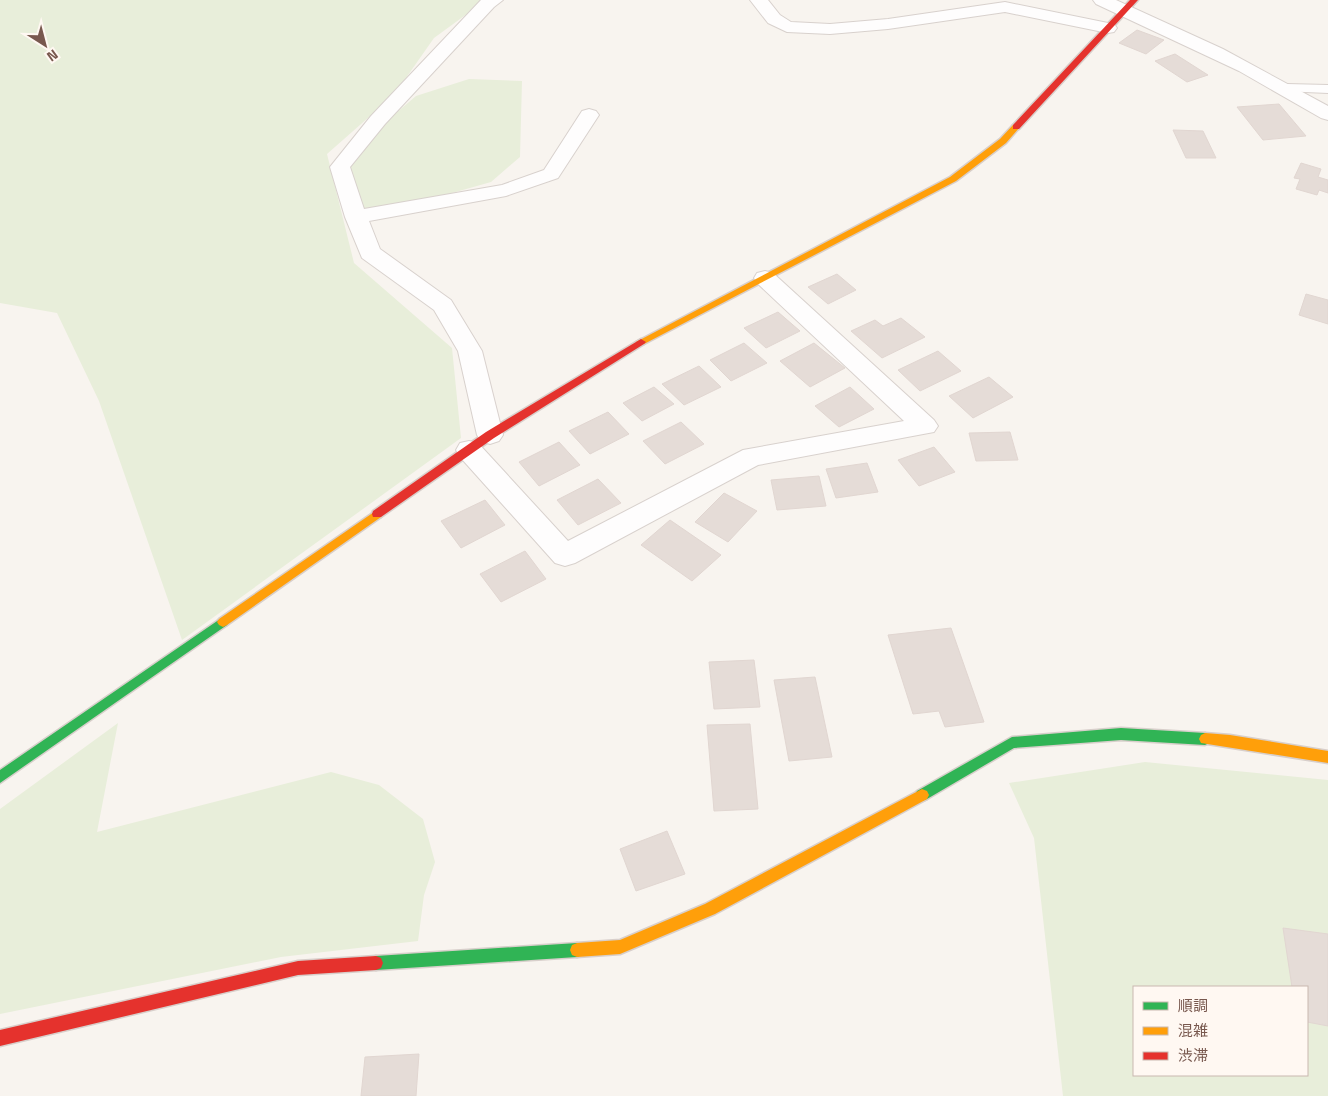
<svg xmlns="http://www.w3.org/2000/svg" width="1328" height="1096" viewBox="0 0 1328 1096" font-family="'Titillium Web','Noto Sans JP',sans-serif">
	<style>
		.green { fill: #e8eeda; fill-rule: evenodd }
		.building { fill: #e5dcd7; stroke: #e1d6d1 }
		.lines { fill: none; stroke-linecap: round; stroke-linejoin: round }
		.lane-casing { stroke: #d8d1cd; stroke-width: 2 }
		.street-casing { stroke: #d8d1cd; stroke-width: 2 }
		.fast-casing { stroke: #d8cfcb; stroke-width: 3 }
		.slow-casing { stroke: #d8cfcb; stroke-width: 3 }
		.jam-casing { stroke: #d8cfcb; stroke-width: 3 }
		.lane { fill: #fefdfd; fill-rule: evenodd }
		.street { fill: #fefdfd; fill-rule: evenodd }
		.fast { fill: #30b455; fill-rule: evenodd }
		.slow { fill: #ff9f0a; fill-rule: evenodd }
		.jam { fill: #e5322d; fill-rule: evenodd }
	</style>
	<rect width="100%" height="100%" fill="#f8f4ef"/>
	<!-- green -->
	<path class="green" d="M 0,0 L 486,0 L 434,38 L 394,95 L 327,154 L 354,263 L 452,348 L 461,438 L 182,640 L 99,401 L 57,313 L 0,303 Z
		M 469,79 L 522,81 L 520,157 L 491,182 L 438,197 L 366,211 L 343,176 L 370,135 L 416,96 Z
		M 118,723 L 97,832 L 331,772 L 379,785 L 423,819 L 435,862 L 424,895 L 418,941 L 281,957 L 0,1014 L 0,809 Z
		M 1145,762 L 1328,780 L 1328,1096 L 1063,1096 L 1034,838 L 1009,783 ZM 1134,987 L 1307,987 L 1307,1075 L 1134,1075 Z"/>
	<!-- building -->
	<path class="building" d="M 1137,30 L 1164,40 L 1146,54 L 1119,43 Z
		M 1175,54 L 1208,75 L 1187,82 L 1155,61 Z
		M 1279,104 L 1306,136 L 1263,140 L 1237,107 Z
		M 1173,130 L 1203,131 L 1216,158 L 1186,158 Z
		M 1301,163 L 1321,169 L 1318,177 L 1328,180 L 1328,193 L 1319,190 L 1317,195 L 1296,189 L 1300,179 L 1294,178 Z
		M 837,274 L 856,290 L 828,304 L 808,287 Z
		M 1306,294 L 1328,300 L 1328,324 L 1299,315 Z
		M 778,312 L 800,331 L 766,348 L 744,328 Z
		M 901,318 L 925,337 L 882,358 L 851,331 L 875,320 L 883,326 Z
		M 744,343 L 767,363 L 731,381 L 710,360 Z
		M 814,343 L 845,368 L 810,387 L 780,361 Z
		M 938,351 L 961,371 L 920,391 L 898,370 Z
		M 699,366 L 721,387 L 684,405 L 662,384 Z
		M 989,377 L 1013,397 L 973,418 L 949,396 Z
		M 654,387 L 674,404 L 642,421 L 623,403 Z
		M 850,387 L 874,409 L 839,427 L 815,406 Z
		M 608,412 L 629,434 L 590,454 L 569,431 Z
		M 681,422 L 704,444 L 665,464 L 643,441 Z
		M 1010,432 L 1018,460 L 976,461 L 969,433 Z
		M 559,442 L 580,465 L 539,486 L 519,462 Z
		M 934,447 L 955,472 L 919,486 L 898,460 Z
		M 867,463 L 878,492 L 836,498 L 826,469 Z
		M 819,476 L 826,506 L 777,510 L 771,480 Z
		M 598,479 L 621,503 L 578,525 L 557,500 Z
		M 724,493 L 757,511 L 728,542 L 695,522 Z
		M 485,500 L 505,525 L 461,548 L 441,521 Z
		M 670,520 L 721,555 L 692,581 L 641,545 Z
		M 525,551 L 546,579 L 501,602 L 480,574 Z
		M 951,628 L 984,722 L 945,727 L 939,711 L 913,714 L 888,635 Z
		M 754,660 L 760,707 L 714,709 L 709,662 Z
		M 815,677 L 832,757 L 789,761 L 774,680 Z
		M 750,724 L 758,809 L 714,811 L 707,725 Z
		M 667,831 L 685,874 L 636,891 L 620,849 Z
		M 1283,928 L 1328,934 L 1328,1026 L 1307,1022 L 1307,987 L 1292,987 Z
		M 419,1054 L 416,1096 L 361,1096 L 365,1057 Z"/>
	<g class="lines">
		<defs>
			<path id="lane" d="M 1287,84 L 1328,85 L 1328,93 L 1282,91 L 1281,88 L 1282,85 Z"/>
			<path id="street" d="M 481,0 L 503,0 L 494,7 L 385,124 L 350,167 L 364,209 L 502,185 L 544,170 L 582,111 L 589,109 L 596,111 L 599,115 L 558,178 L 506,196 L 369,221 L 380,249 L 451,300 L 454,305 L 482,351 L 503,435 L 499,441 L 490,444 L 481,441 L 477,435 L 458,351 L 434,310 L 362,258 L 345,217 L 330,167 L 371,116 Z
				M 750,0 L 768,0 L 780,15 L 791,22 L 830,24 L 888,19 L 1005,2 L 1108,23 L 1114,24 L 1117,28 L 1114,32 L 1108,33 L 1005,12 L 888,29 L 830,34 L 787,32 L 768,23 Z
				M 1093,0 L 1116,0 L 1223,49 L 1328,106 L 1328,120 L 1321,118 L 1239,71 L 1096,4 Z
				M 765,271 L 773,273 L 934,420 L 938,426 L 934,432 L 758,465 L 575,563 L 565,566 L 555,563 L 460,457 L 456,450 L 460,443 L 469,441 L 478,443 L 568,541 L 743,450 L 904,421 L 757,283 L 754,278 L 757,273 Z"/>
			<path id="fast" d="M 223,617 L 227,619 L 229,622 L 227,625 L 0,783 L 0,770 Z
				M 1121,728 L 1205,733 L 1209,735 L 1211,739 L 1209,743 L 1205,745 L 1121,740 L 1014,748 L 927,799 L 922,801 L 917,799 L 915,795 L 917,791 L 1012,737 Z
				M 577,943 L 582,945 L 584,950 L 582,955 L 577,957 L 376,970 L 371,968 L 369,963 L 371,958 L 376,956 Z"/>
			<path id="slow" d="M 1013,125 L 1020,127 L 1006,143 L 956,181 L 644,344 L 638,344 L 636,342 L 950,177 L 1000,139 Z
				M 377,510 L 381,511 L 382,514 L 381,517 L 227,625 L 223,627 L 219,625 L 217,622 L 219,619 Z
				M 1205,733 L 1230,735 L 1328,751 L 1328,763 L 1201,743 L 1199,739 L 1201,735 Z
				M 922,789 L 927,791 L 929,795 L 927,799 L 715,914 L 620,954 L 577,957 L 572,955 L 570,950 L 572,945 L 577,943 L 620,940 L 705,904 Z"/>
			<path id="jam" d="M 1130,0 L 1138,0 L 1019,129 L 1013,129 L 1013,125 Z
				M 641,339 L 646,342 L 644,344 L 494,438 L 381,517 L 373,517 L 372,514 L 373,511 L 486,432 Z
				M 376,956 L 381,958 L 383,963 L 381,968 L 376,970 L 298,975 L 0,1046 L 0,1030 L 298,961 Z"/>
		</defs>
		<!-- lane casing -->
		<use href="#lane" class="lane-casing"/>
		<!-- street casing -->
		<use href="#street" class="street-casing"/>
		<!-- fast casing -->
		<use href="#fast" class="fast-casing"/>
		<!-- slow casing -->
		<use href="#slow" class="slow-casing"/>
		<!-- jam casing -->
		<use href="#jam" class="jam-casing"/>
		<!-- lane -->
		<use href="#lane" class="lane"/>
		<!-- street -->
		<use href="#street" class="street"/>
		<!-- fast -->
		<use href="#fast" class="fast"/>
		<!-- slow -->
		<use href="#slow" class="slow"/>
		<!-- jam -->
		<use href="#jam" class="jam"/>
	</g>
	<!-- legend -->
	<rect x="1133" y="986" width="175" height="90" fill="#fff8f2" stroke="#c9b8b0"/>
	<rect x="1143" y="1002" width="25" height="8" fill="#30b455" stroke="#c9b8b0"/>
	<text x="1178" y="1011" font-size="15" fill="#78584e">順調</text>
	<rect x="1143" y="1027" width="25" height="8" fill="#ff9f0a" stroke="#c9b8b0"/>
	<text x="1178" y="1036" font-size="15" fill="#78584e">混雑</text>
	<rect x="1143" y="1052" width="25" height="8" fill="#e5322d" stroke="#c9b8b0"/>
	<text x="1178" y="1061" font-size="15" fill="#78584e">渋滞</text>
	<!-- north arrow -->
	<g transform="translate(45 45) rotate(144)" stroke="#fff8f2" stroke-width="4" paint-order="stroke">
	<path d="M0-4L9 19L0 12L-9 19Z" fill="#78584e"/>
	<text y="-8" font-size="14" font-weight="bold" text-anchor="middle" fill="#78584e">N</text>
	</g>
</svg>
